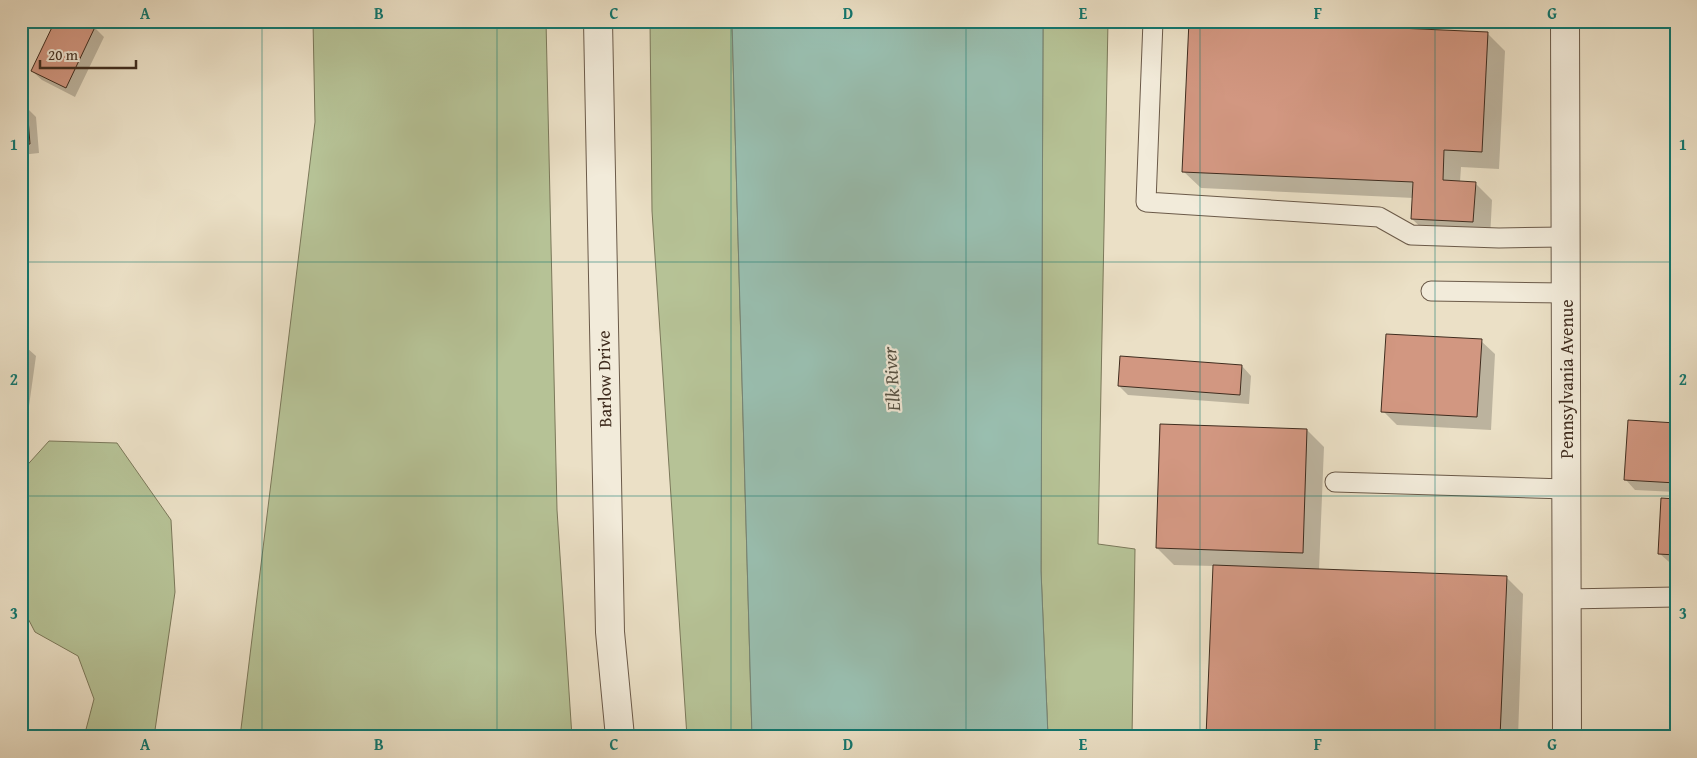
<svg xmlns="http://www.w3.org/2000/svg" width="1697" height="758" viewBox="0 0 1697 758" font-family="'Gentium Book Plus',serif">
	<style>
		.green { fill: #b6c296; stroke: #7b785a }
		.water { fill: #99beaf; stroke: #758475 }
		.shadow { fill: #0003 }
		.building { fill: #d29781; stroke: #402d1f }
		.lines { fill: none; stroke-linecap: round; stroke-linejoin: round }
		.service-casing { stroke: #6b5a49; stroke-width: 21 }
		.minor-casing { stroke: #6b5a49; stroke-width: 30 }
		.tertiary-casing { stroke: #6b5a49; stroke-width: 30 }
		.service { stroke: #f2ebda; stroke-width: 19 }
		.minor { stroke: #f2ebda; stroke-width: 28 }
		.tertiary { stroke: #f2ebda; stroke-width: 28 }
		.grid { fill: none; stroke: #0f766e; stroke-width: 1; stroke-opacity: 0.55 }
		.labels { text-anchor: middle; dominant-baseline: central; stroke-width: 4.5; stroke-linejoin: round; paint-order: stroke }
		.street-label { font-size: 18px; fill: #402d1f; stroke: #f2ebda }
		.water-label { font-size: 19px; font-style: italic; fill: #565143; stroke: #f2ebda }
		.neatline { fill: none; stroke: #0f766e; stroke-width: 2 }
		.grid-label { font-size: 16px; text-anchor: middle; font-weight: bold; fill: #0f766e }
	</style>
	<rect width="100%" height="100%" fill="#ebe0c6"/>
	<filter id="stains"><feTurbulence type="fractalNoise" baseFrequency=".004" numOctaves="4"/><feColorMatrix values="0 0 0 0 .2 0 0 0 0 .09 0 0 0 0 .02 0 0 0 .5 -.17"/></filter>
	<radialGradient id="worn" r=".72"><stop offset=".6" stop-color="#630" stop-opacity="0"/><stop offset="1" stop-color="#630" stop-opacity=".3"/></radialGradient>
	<!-- green -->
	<path class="green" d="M 313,21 L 546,21 L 557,510 L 572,737 L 240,737 L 315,122 Z
		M 650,21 L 732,21 L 752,737 L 687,737 L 652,211 Z
		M 1043,21 L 1108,21 L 1098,544 L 1135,549 L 1132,737 L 1048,737 L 1041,571 Z
		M 49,441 L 117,443 L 171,520 L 175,592 L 154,737 L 84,737 L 94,699 L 78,656 L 35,632 L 21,605 L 21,472 Z"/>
	<!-- water -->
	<path class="water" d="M 732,21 L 1043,21 L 1041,571 L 1048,737 L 752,737 Z"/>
	<!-- shadow -->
	<path class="shadow" d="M 95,28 L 104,37 L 75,97 L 42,80 L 32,71 Z
		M 1487,33 L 1505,51 L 1499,169 L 1461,167 L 1460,182 L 1475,183 L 1492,200 L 1490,239 L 1430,236 L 1412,219 L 1414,198 L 1201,188 L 1183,171 Z
		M 26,107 L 36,117 L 39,153 L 21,155 L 21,108 Z
		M 1481,341 L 1495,354 L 1491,430 L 1397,425 L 1383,411 Z
		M 21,346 L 26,347 L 36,356 L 29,406 L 21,405 Z
		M 1242,366 L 1251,376 L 1249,404 L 1128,395 L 1119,386 Z
		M 1676,424 L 1676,492 L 1635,490 L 1626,480 Z
		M 1307,430 L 1324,447 L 1319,570 L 1506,577 L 1523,594 L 1518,737 L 1208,737 L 1214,566 L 1174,565 L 1157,548 Z
		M 1676,500 L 1676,568 L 1660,554 Z
		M 21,705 L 26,710 L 23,737 L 21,737 Z"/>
	<!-- building -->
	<path class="building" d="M 55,21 L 84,21 L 95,27 L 66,88 L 31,71 Z
		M 1189,21 L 1240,21 L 1488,32 L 1482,152 L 1444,150 L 1443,180 L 1476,182 L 1473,222 L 1411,219 L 1413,182 L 1182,172 Z
		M 27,106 L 30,144 L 21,145 L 21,107 Z
		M 1386,334 L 1482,339 L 1477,417 L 1381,412 Z
		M 21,345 L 27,346 L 21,389 Z
		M 1120,356 L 1242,365 L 1240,395 L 1118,386 Z
		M 1628,420 L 1676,423 L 1676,483 L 1624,480 Z
		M 1160,424 L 1307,429 L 1303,553 L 1156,548 Z
		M 1661,498 L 1676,499 L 1676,555 L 1658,554 Z
		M 1213,565 L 1507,576 L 1500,737 L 1206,737 Z"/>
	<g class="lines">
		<defs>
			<path id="service" d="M 1153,21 L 1146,202 L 1379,217 L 1411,235 L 1499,238 L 1565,237
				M 1431,291 L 1565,293
				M 1335,482 L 1566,489
				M 1566,599 L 1676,597"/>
			<path id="minor" d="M 1565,21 L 1567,737"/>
			<path id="tertiary" d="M 598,21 L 610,632 L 620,737"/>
		</defs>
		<!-- service casing -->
		<use href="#service" class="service-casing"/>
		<!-- minor casing -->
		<use href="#minor" class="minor-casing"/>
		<!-- tertiary casing -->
		<use href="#tertiary" class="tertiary-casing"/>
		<!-- service -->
		<use href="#service" class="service"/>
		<!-- minor -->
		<use href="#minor" class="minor"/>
		<!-- tertiary -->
		<use href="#tertiary" class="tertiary"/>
	</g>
	<!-- grid -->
	<path class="grid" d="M 262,21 L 262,737M 497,21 L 497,737M 731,21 L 731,737M 966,21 L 966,737M 1200,21 L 1200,737M 1435,21 L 1435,737M 21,262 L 1676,262M 21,496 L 1676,496"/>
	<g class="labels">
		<!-- street labels -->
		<g class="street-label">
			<text transform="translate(604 379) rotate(-91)">Barlow Drive</text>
			<text transform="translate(1566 379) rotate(-90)">Pennsylvania Avenue</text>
		</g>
		<!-- water labels -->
		<g class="water-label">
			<text transform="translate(891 379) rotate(-94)">Elk River</text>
		</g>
	</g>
	<!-- margin -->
	<rect width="1697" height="758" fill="none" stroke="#ebe0c6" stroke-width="55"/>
	<!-- scale -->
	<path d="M40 60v8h96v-8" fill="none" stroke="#402d1f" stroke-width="2.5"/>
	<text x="48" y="60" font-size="15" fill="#402d1f" stroke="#f2ebda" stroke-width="4" paint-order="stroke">20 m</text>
	<rect x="28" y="28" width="1642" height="702" class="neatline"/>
	<g class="grid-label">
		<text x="145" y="19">A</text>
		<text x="379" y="19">B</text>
		<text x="614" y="19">C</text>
		<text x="848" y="19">D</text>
		<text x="1083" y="19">E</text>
		<text x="1318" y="19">F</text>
		<text x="1552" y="19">G</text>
		<text x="14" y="150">1</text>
		<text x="1683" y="150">1</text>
		<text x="14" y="385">2</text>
		<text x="1683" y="385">2</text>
		<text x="14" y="619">3</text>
		<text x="1683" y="619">3</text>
		<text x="145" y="750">A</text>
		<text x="379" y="750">B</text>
		<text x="614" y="750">C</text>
		<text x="848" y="750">D</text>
		<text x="1083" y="750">E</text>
		<text x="1318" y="750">F</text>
		<text x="1552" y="750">G</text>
	</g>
	<rect width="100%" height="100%" filter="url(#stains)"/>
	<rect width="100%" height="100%" fill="url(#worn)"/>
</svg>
